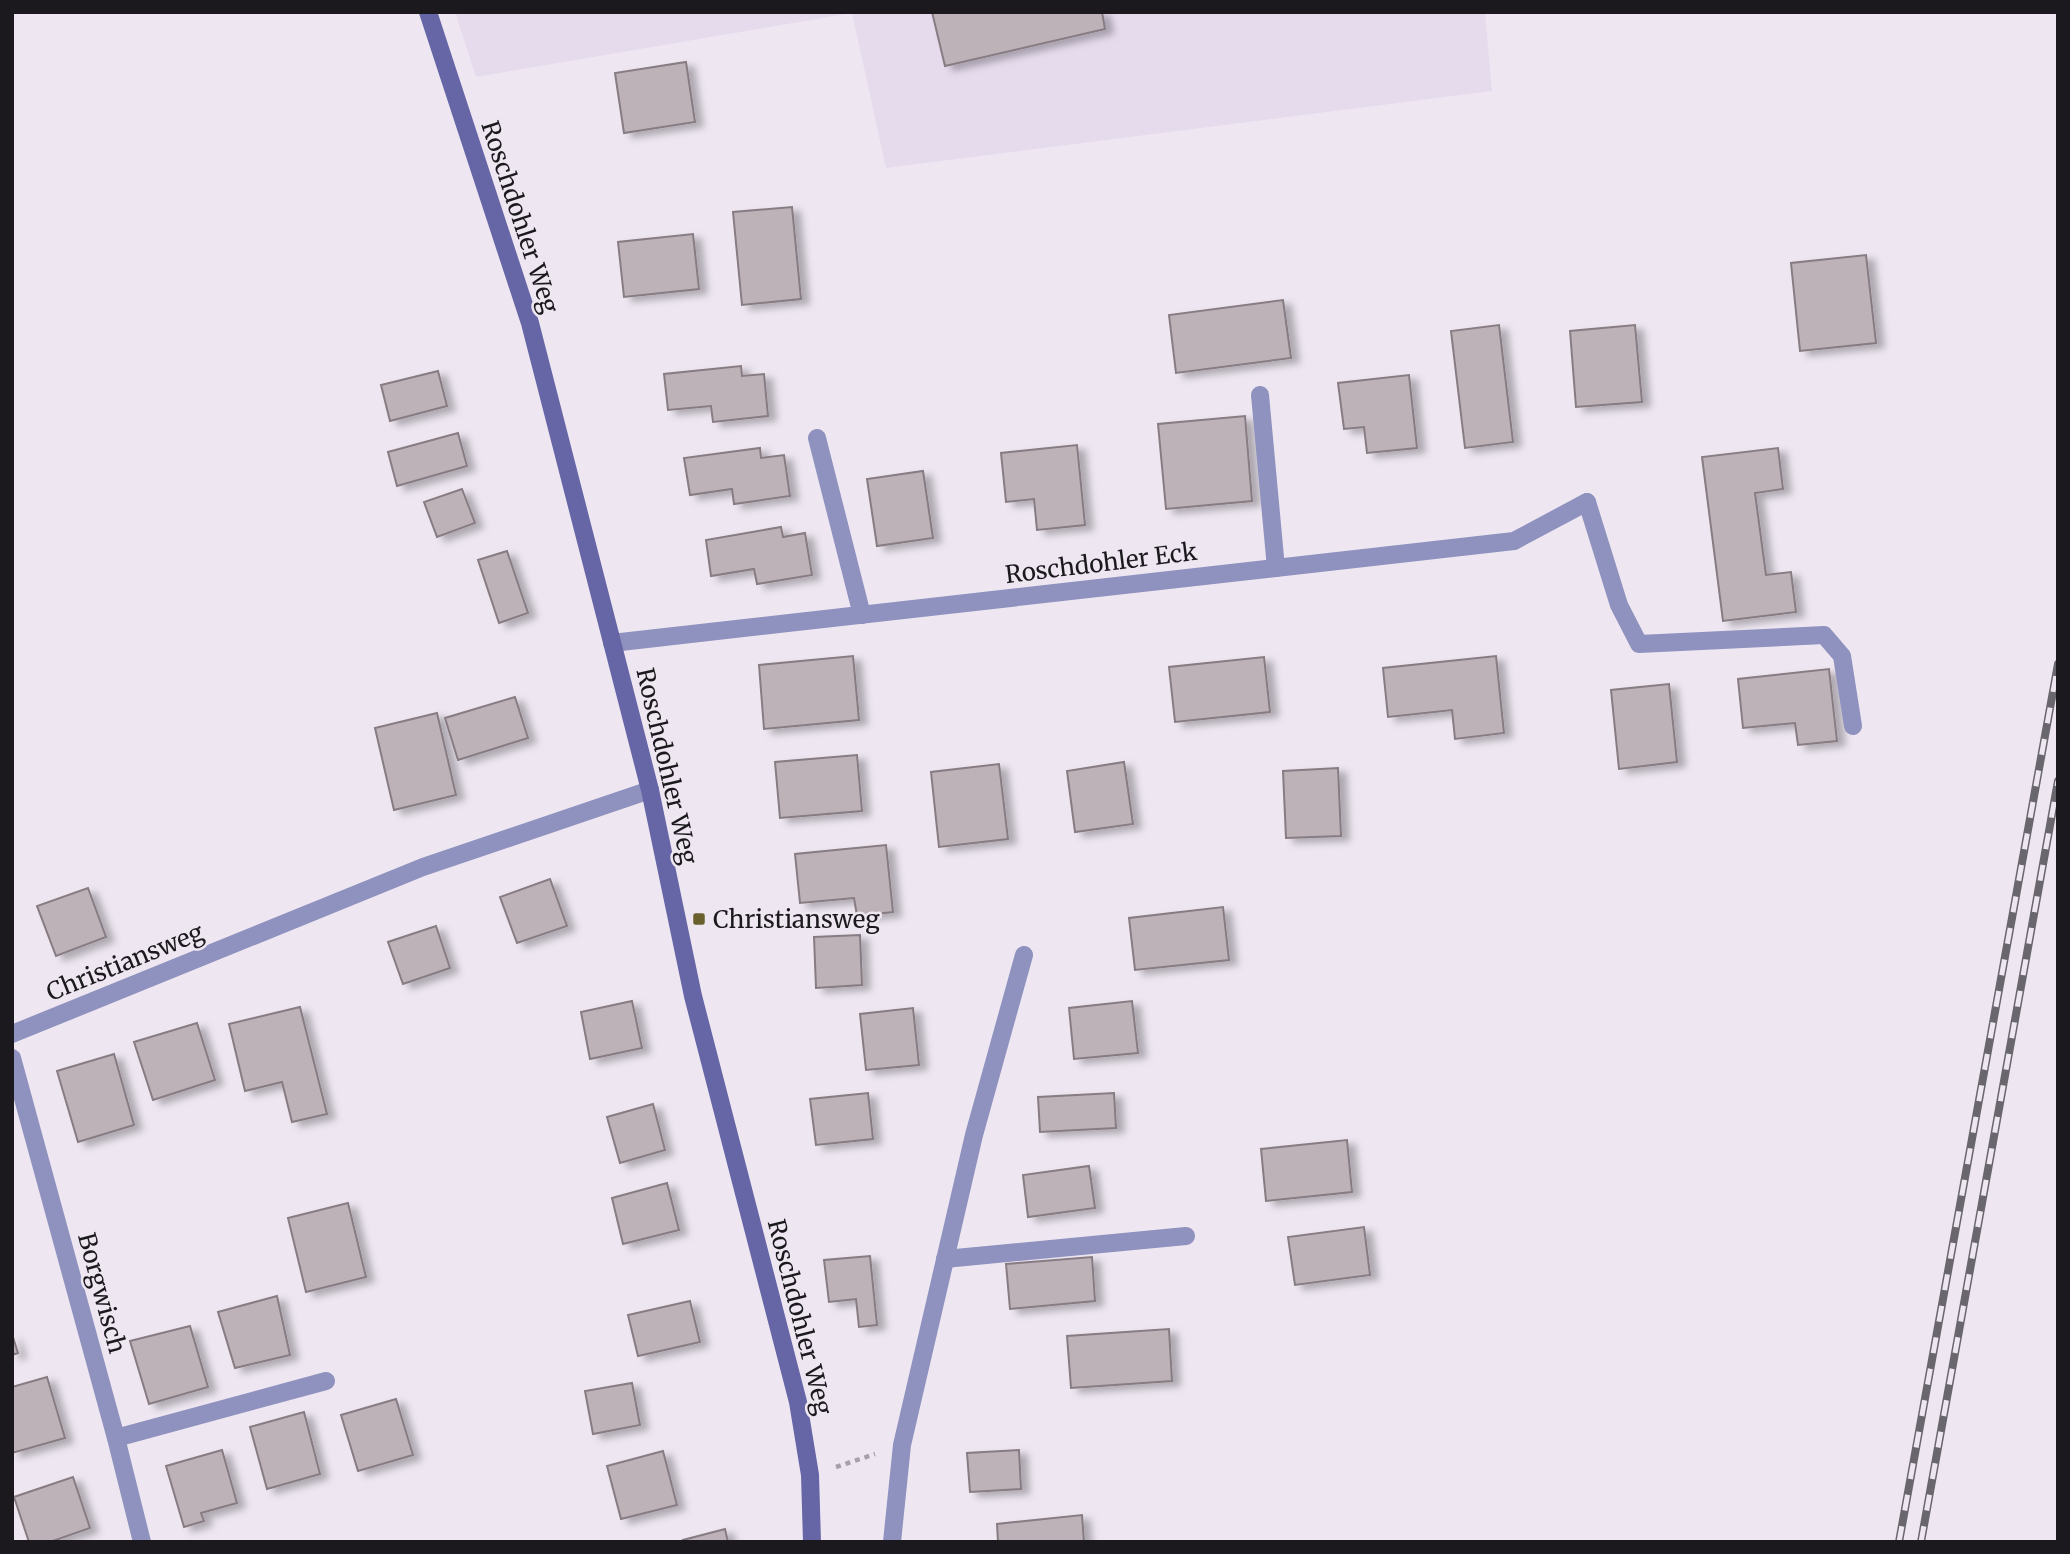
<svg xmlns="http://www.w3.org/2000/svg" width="2070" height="1554" viewBox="0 0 2070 1554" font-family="Merriweather,serif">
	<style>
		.built { fill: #e6dbed }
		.building { fill: #beb2b9; stroke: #887c83; stroke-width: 2; filter: url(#shadow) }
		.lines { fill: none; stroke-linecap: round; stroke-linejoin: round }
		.path { stroke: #a5a0a9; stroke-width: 4.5; stroke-dasharray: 5 5; stroke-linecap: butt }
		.lane { stroke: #8f91be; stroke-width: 18 }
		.street { stroke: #8f91be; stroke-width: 18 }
		.secondary { stroke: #6665a6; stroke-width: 18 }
		.rail-casing { stroke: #6a666d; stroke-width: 8 }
		.rail { stroke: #eee7f2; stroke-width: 5; stroke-dasharray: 16; stroke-linecap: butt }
		.poi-dot { fill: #69602d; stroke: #eee7f2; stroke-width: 2.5 }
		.labels { text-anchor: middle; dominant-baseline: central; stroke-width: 5; stroke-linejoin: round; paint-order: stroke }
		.street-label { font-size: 24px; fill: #1b191d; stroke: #eee7f2 }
		.poi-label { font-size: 24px; fill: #1b191d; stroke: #eee7f2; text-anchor: start }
	</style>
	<defs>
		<filter id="shadow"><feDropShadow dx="8" dy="4.5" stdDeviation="3.5" flood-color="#0004"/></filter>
	</defs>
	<rect width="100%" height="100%" fill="#eee7f2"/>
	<!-- built -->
	<path class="built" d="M 455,12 L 1485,12 L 1492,91 L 886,168 L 852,13 L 476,77 Z"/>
	<!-- building -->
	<path class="building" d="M 932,12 L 1102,12 L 1105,29 L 945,66 Z
		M 686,62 L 695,122 L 624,133 L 615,73 Z
		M 792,207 L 801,299 L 742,305 L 733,212 Z
		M 693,234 L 699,289 L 624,297 L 618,242 Z
		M 1866,255 L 1876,343 L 1800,351 L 1791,263 Z
		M 1283,300 L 1291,358 L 1176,373 L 1169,315 Z
		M 1499,325 L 1513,442 L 1465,448 L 1451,331 Z
		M 1635,325 L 1642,402 L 1576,407 L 1570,331 Z
		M 741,366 L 742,376 L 764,374 L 768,416 L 713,422 L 711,406 L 668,410 L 664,374 Z
		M 438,371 L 447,406 L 390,421 L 381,385 Z
		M 1409,375 L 1417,448 L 1367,453 L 1364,427 L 1344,429 L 1338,383 Z
		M 1245,416 L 1252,501 L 1166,509 L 1158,424 Z
		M 458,433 L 467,466 L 397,486 L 388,452 Z
		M 1077,445 L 1085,525 L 1037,530 L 1034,499 L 1006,502 L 1001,453 Z
		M 760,448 L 761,458 L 784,455 L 790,496 L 734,504 L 732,489 L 690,495 L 684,458 Z
		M 1778,448 L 1783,489 L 1755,493 L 1766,575 L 1791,572 L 1796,612 L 1723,621 L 1702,457 Z
		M 923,471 L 933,538 L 877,546 L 867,479 Z
		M 462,489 L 475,523 L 437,537 L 424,502 Z
		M 781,527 L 783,537 L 805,533 L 812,575 L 757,584 L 754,569 L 711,576 L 706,540 Z
		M 507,551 L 528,613 L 499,623 L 478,560 Z
		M 853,656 L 859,720 L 764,729 L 759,665 Z
		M 1496,656 L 1504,733 L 1455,739 L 1452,710 L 1388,717 L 1383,668 Z
		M 1264,657 L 1270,712 L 1175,722 L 1169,667 Z
		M 1829,669 L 1837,741 L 1798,745 L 1795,723 L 1743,728 L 1738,679 Z
		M 1669,684 L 1677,762 L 1619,769 L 1611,690 Z
		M 515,697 L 528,738 L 458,760 L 445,718 Z
		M 437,713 L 456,795 L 394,810 L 375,728 Z
		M 857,755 L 862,811 L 780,818 L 775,762 Z
		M 1124,762 L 1133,824 L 1075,832 L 1067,771 Z
		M 999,764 L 1008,839 L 939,847 L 931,772 Z
		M 1338,768 L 1341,836 L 1286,838 L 1283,771 Z
		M 886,845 L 893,912 L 857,916 L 854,898 L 800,903 L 795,854 Z
		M 550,879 L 567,926 L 517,943 L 500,897 Z
		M 88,888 L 106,937 L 56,956 L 37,906 Z
		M 1223,907 L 1229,960 L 1135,970 L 1129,918 Z
		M 436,926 L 450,968 L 403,984 L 388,942 Z
		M 860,935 L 862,985 L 816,988 L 814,937 Z
		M 632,1001 L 642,1048 L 590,1059 L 581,1012 Z
		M 1132,1001 L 1138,1053 L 1074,1059 L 1069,1008 Z
		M 300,1007 L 327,1114 L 292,1122 L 282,1082 L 245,1091 L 229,1024 Z
		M 913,1008 L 919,1065 L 866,1070 L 860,1014 Z
		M 197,1023 L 215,1080 L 153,1100 L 134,1042 Z
		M 114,1054 L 134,1125 L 78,1142 L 57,1071 Z
		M 868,1093 L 873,1139 L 816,1145 L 810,1099 Z
		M 1114,1093 L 1116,1128 L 1040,1132 L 1038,1097 Z
		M 653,1104 L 665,1150 L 620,1163 L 607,1117 Z
		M 1347,1140 L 1352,1192 L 1266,1201 L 1261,1149 Z
		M 1089,1166 L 1095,1208 L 1028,1217 L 1023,1175 Z
		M 667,1183 L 679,1230 L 623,1244 L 612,1198 Z
		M 348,1203 L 366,1277 L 306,1292 L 288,1218 Z
		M 1364,1227 L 1370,1275 L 1295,1285 L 1288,1237 Z
		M 870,1256 L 877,1325 L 859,1327 L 856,1299 L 829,1302 L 824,1260 Z
		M 1092,1257 L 1095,1301 L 1010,1309 L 1006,1264 Z
		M 277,1296 L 290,1355 L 235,1368 L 218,1312 Z
		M 690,1301 L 700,1342 L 638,1356 L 628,1315 Z
		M 190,1326 L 208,1387 L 149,1404 L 130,1341 Z
		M 1169,1329 L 1172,1381 L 1071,1388 L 1067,1336 Z
		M 12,1334 L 18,1353 L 12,1355 Z
		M 47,1377 L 65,1438 L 12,1453 L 12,1387 Z
		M 632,1383 L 640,1425 L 593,1434 L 585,1391 Z
		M 396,1399 L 413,1455 L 358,1471 L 341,1415 Z
		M 304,1412 L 320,1474 L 267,1489 L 250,1427 Z
		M 222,1450 L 237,1503 L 201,1513 L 204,1521 L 184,1527 L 166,1466 Z
		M 1019,1450 L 1021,1489 L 970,1492 L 967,1453 Z
		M 663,1451 L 677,1505 L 621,1519 L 607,1466 Z
		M 73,1477 L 90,1528 L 50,1542 L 29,1542 L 14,1497 Z
		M 1082,1515 L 1084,1542 L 998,1542 L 997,1524 Z
		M 725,1529 L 728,1542 L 684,1542 L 683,1540 Z"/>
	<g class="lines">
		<!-- path -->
		<path class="path" d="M 836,1467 L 875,1454"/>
		<!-- lane -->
		<path class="lane" d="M 1260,395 L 1276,568
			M 817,438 L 862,615
			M 1587,502 L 1619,605 L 1639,644 L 1824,635 L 1842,656 L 1853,726
			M 945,1259 L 1186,1236
			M 116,1438 L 326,1381"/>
		<!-- street -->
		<path class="street" d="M 612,643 L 1514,541 L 1587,502
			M 12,1034 L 423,867 L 650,790
			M 12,1058 L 116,1438 L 142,1542
			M 892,1542 L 902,1445 L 974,1135 L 1024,955"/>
		<!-- secondary -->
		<path class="secondary" d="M 428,12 L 530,323 L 650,790 L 693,996 L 798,1402 L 810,1475 L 812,1542"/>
		<defs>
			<path id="rail" d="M 1899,1542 L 2058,664
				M 1921,1542 L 2058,781"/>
		</defs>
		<!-- rail casing -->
		<use href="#rail" class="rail-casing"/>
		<!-- rail -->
		<use href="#rail" class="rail"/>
	</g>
	<!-- markers -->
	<rect class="poi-dot" x="692" y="912" width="14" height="14" rx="3.5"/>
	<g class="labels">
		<!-- street labels -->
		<g class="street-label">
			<text transform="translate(520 217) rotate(72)">Roschdohler Weg</text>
			<text transform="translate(1101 563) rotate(-7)">Roschdohler Eck</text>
			<text transform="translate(667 766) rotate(77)">Roschdohler Weg</text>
			<text transform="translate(125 962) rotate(-22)">Christiansweg</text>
			<text transform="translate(102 1293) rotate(75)">Borgwisch</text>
			<text transform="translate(800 1317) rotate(76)">Roschdohler Weg</text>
		</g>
		<!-- poi labels -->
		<g class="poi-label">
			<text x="713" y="919">Christiansweg</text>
		</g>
	</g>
	<!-- border -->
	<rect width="2070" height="1554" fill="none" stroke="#1b191d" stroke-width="28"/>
</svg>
